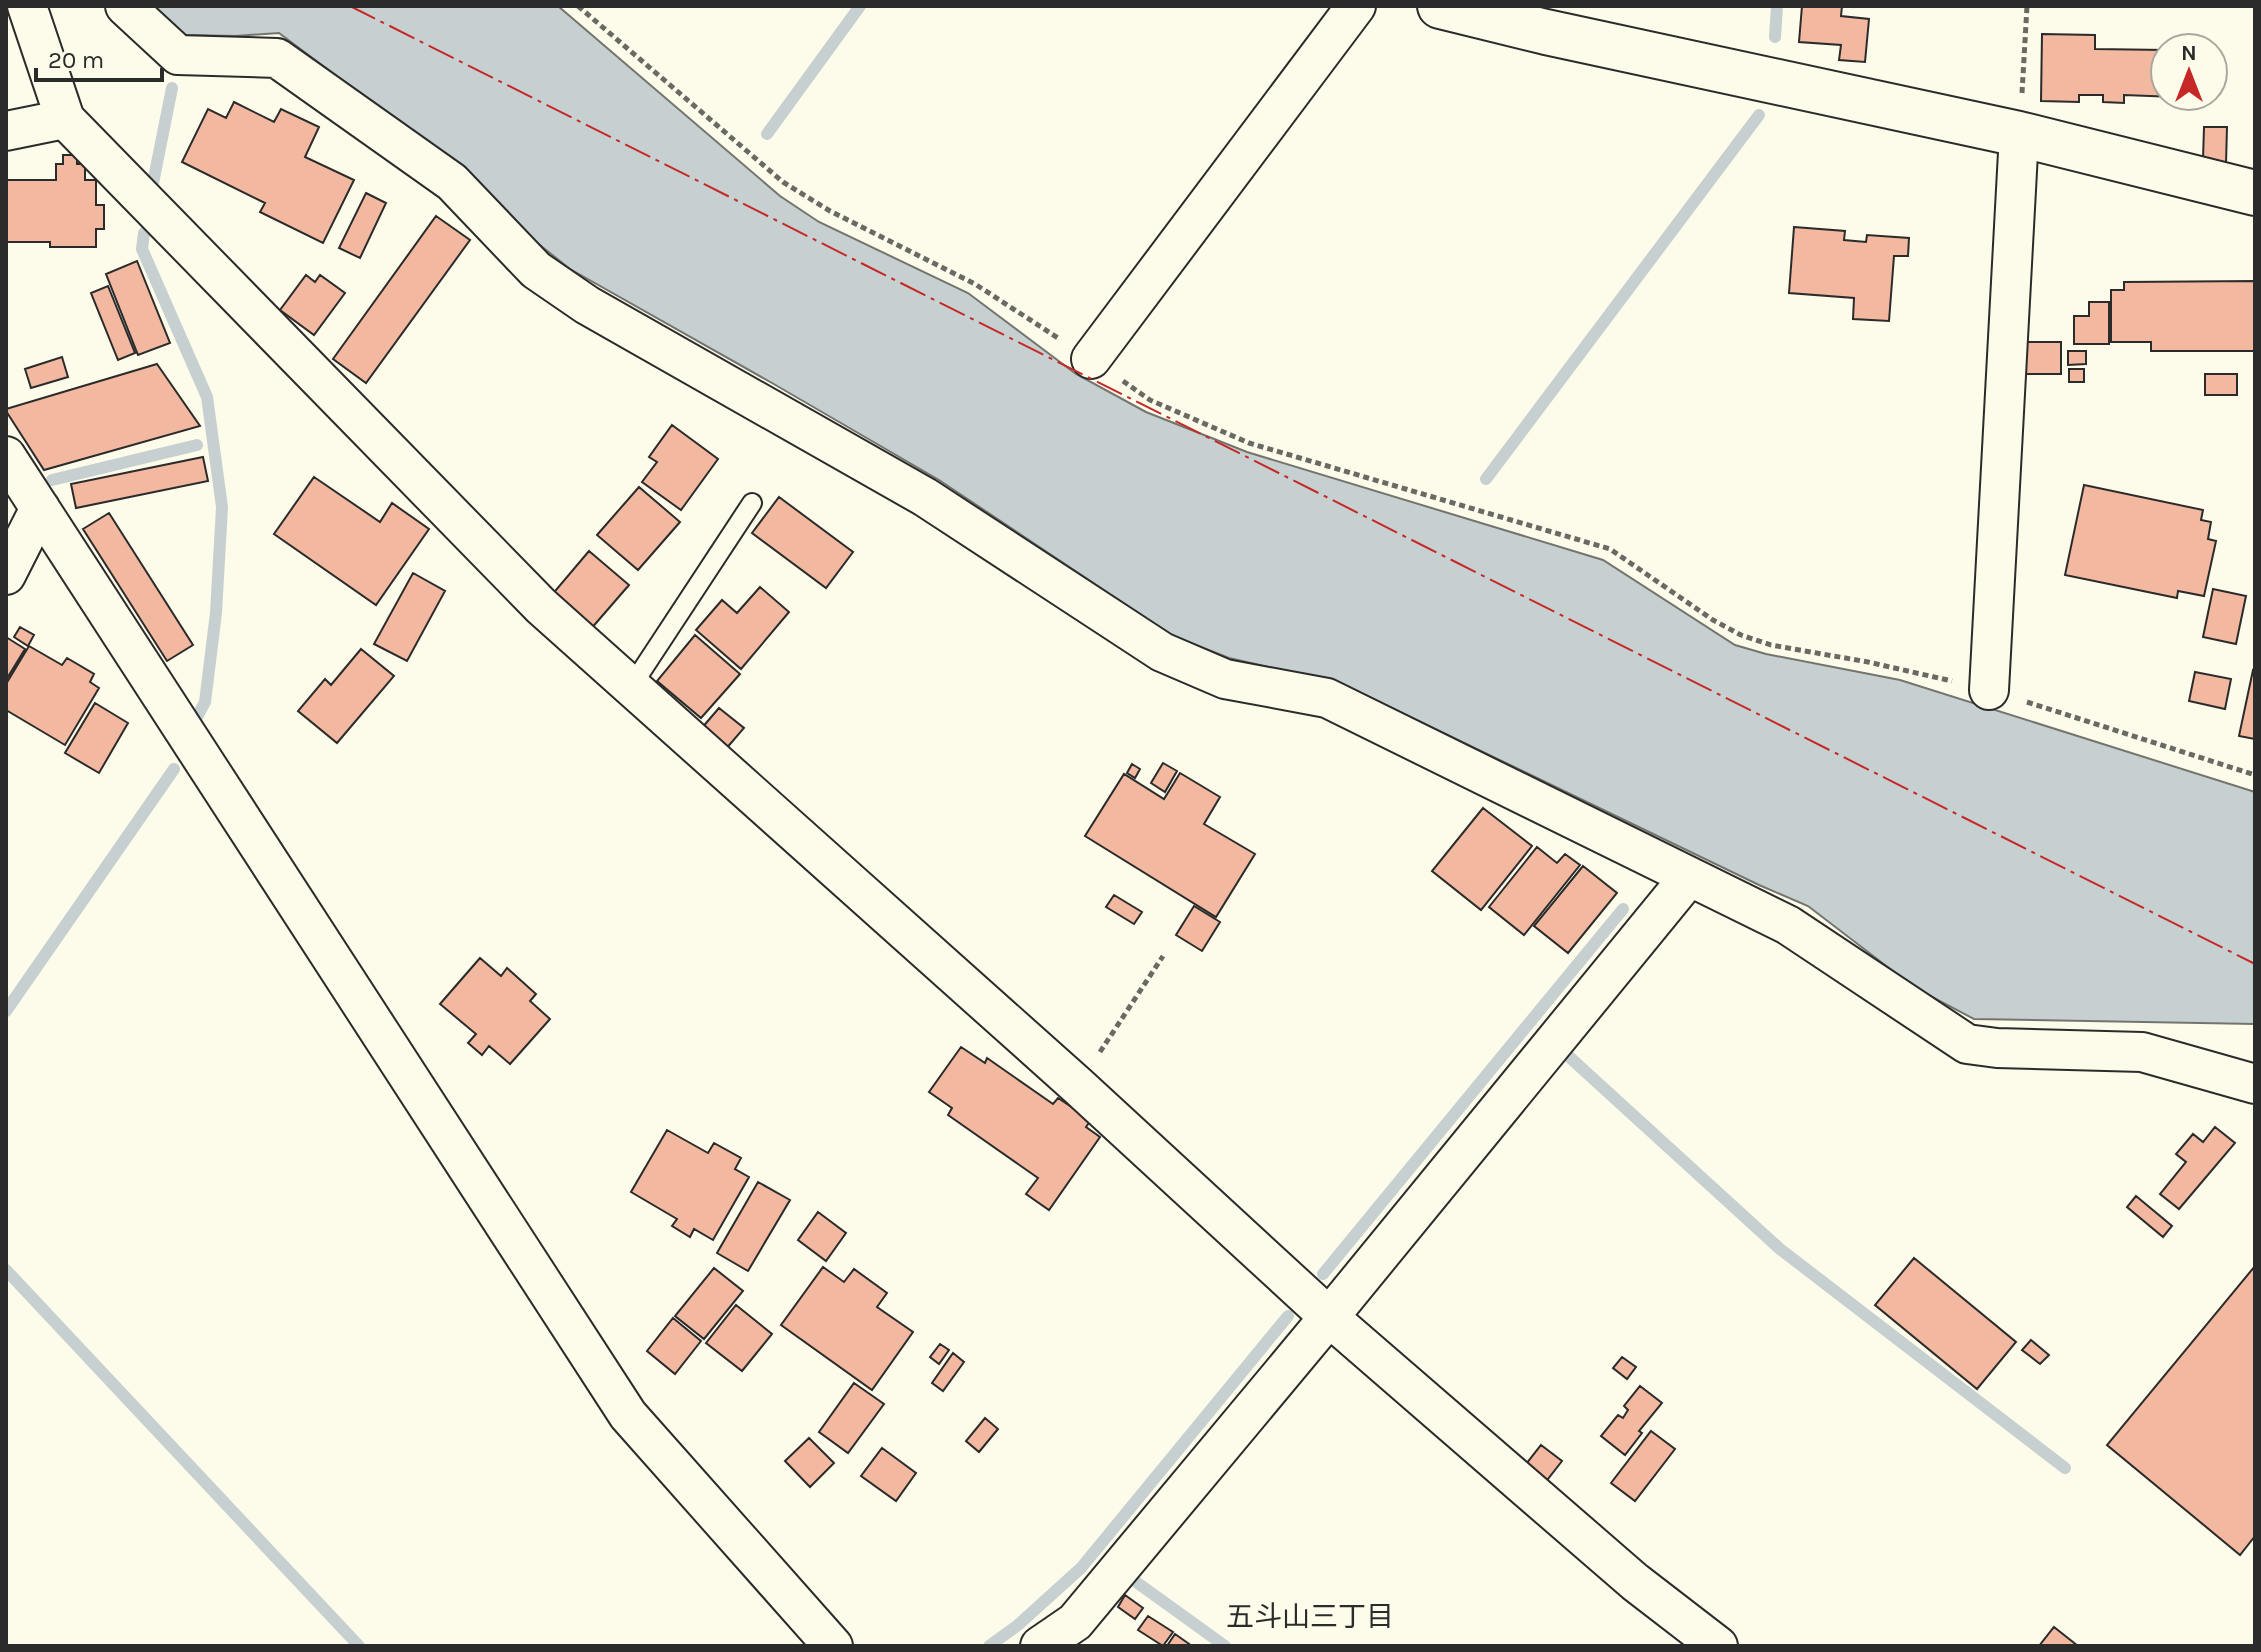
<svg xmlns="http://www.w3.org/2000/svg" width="2261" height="1652" viewBox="0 0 2261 1652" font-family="Karla,'Noto Sans JP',sans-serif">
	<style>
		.water { fill: #c7d0d0; stroke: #74746e; stroke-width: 2 }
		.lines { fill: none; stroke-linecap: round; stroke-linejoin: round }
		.stream { stroke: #c7d0d0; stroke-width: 12 }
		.building { fill: #f2b8a0; stroke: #2b2b2b; stroke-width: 2 }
		.lane-casing { stroke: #2b2b2b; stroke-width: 22 }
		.street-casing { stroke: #2b2b2b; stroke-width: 42 }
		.secondary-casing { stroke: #2b2b2b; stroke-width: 48 }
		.path { stroke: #6a6964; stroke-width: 5; stroke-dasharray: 6 4; stroke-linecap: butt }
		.lane { stroke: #fdfbea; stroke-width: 18 }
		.street { stroke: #fdfbea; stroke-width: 38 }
		.secondary { stroke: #fdfbea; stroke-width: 44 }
		.power { stroke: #c62828; stroke-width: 2; stroke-dasharray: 28 6 4 6; stroke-linecap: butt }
		.labels { text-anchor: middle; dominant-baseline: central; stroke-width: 6; stroke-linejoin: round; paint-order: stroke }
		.neighbourhood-label { font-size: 28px; fill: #2b2b2b; stroke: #fdfbea }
	</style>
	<rect width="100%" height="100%" fill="#fdfbea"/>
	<!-- water -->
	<path class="water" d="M 153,6 L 558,6 L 780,196 L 819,222 L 968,293 L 1076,374 L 1146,412 L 1247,452 L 1603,560 L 1735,645 L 1766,654 L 1900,680 L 2255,792 L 2255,1024 L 1974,1019 L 1915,988 L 1808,906 L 1759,885 L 1340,683 L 1229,658 L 1173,636 L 939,480 L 772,383 L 570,269 L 531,238 L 466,173 L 279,33 L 235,36 L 185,35 Z"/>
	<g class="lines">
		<!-- stream -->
		<path class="stream" d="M 1775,37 L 1777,6
			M 767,134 L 860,6
			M 153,183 L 172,88
			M 144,233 L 142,249 L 207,397 L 222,507 L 216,613 L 205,702 L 197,717
			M 1486,479 L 1759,115
			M 52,480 L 197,445
			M 6,1011 L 174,769
			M 1565,1053 L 1780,1249 L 2065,1468
			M 6,1270 L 359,1646
			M 1323,1274 L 1623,909
			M 1132,1579 L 1225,1646
			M 989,1646 L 1018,1625 L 1081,1568 L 1288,1316"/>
	</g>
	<!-- building -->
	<path class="building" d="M 1802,6 L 1842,6 L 1841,16 L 1869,19 L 1865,62 L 1839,60 L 1841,45 L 1799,42 Z
		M 2042,34 L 2095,35 L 2095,49 L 2165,50 L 2165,96 L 2176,97 L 2124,95 L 2124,103 L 2103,102 L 2103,95 L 2079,95 L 2079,102 L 2041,101 Z
		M 234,102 L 274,122 L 281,109 L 319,127 L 305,157 L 354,180 L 323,243 L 260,212 L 265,203 L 182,162 L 208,109 L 226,118 Z
		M 2204,127 L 2227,127 L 2226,164 L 2203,160 Z
		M 63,155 L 77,155 L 77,164 L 85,164 L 85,180 L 96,180 L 96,205 L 104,205 L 104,229 L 96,229 L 96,247 L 50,247 L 50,242 L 6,242 L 6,180 L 56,180 L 56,164 L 63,164 Z
		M 366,193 L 386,203 L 360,258 L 339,248 Z
		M 436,216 L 470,240 L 366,383 L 333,359 Z
		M 1794,227 L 1845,231 L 1844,240 L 1866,242 L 1867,235 L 1909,238 L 1908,256 L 1894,256 L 1889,321 L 1853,319 L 1854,298 L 1789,293 Z
		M 137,261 L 170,343 L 138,355 L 106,274 Z
		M 306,275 L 315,282 L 320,275 L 345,293 L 314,335 L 280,310 Z
		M 2255,281 L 2255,351 L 2151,351 L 2151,342 L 2111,342 L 2111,290 L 2124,290 L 2124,282 Z
		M 108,286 L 135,353 L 118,360 L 91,293 Z
		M 2089,302 L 2109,302 L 2109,344 L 2074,344 L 2074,316 L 2089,316 Z
		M 2026,342 L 2061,342 L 2061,374 L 2026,374 Z
		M 2068,351 L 2086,351 L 2086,364 L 2068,365 Z
		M 62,357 L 68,377 L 31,388 L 25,369 Z
		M 157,364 L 200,426 L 44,470 L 6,411 L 6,409 Z
		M 2069,369 L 2084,369 L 2084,382 L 2069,382 Z
		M 2205,374 L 2237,374 L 2237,395 L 2205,395 Z
		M 672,425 L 718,459 L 681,510 L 642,482 L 657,462 L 649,457 Z
		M 203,457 L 208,481 L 76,508 L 71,484 Z
		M 314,477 L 380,522 L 392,503 L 429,529 L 376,605 L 274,534 Z
		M 2084,485 L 2203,510 L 2201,520 L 2211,522 L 2208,539 L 2216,541 L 2204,596 L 2178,591 L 2177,598 L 2065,575 Z
		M 639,487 L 680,522 L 638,570 L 597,535 Z
		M 779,497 L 853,552 L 826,588 L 752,533 Z
		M 109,513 L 193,645 L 167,661 L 83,529 Z
		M 589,551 L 629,585 L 590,630 L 550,597 Z
		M 413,573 L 445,591 L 407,661 L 374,644 Z
		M 760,587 L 789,612 L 741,669 L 696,630 L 722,600 L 737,613 Z
		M 2213,589 L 2246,596 L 2236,644 L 2203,637 Z
		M 20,627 L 34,635 L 28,646 L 14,637 Z
		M 695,635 L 740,674 L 701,718 L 657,681 Z
		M 6,637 L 25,649 L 6,680 Z
		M 29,646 L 62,665 L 67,658 L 94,674 L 90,682 L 99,688 L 65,745 L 6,710 L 6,684 Z
		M 361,649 L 394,676 L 337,743 L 298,711 L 325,679 L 331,685 Z
		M 2253,670 L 2255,671 L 2255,739 L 2239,736 Z
		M 2195,672 L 2231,679 L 2225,709 L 2189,701 Z
		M 95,703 L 128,723 L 99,773 L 65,753 Z
		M 719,708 L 744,728 L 725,750 L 701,729 Z
		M 1163,763 L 1177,771 L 1165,792 L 1151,783 Z
		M 1132,764 L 1140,769 L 1135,778 L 1127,773 Z
		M 1180,773 L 1220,797 L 1204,824 L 1255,854 L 1216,917 L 1085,836 L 1124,774 L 1164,799 Z
		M 1483,808 L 1532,846 L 1481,910 L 1432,871 Z
		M 1537,847 L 1557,863 L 1565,854 L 1580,865 L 1524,935 L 1489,907 Z
		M 1583,866 L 1617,893 L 1568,953 L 1534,926 Z
		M 1114,895 L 1142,912 L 1134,924 L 1106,907 Z
		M 1194,906 L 1220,922 L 1202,951 L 1176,935 Z
		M 480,958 L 501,976 L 507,968 L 536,994 L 530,1001 L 550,1019 L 510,1064 L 489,1046 L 482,1055 L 468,1043 L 476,1034 L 440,1004 Z
		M 961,1047 L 985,1063 L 987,1058 L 1053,1104 L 1058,1098 L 1091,1120 L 1086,1127 L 1100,1137 L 1049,1210 L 1026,1194 L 1038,1178 L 948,1115 L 952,1108 L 929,1092 Z
		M 2215,1127 L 2235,1143 L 2179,1209 L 2160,1194 L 2186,1162 L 2176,1154 L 2193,1134 L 2203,1142 Z
		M 667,1130 L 708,1153 L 714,1143 L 741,1158 L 735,1169 L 749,1177 L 713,1240 L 694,1229 L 690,1237 L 672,1226 L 677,1219 L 631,1192 Z
		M 758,1182 L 790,1200 L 748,1271 L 717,1253 Z
		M 2136,1196 L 2172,1226 L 2163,1237 L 2127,1207 Z
		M 818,1212 L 846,1233 L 826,1261 L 798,1240 Z
		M 1914,1258 L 2016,1342 L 1977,1389 L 1875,1305 Z
		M 2255,1266 L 2255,1536 L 2240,1555 L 2107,1445 Z
		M 823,1267 L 844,1282 L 854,1269 L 887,1293 L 877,1307 L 913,1332 L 872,1390 L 781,1325 Z
		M 714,1268 L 743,1291 L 704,1339 L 675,1316 Z
		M 736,1305 L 772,1334 L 742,1371 L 706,1343 Z
		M 673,1318 L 701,1341 L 675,1374 L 647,1351 Z
		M 2031,1340 L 2049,1355 L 2040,1364 L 2022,1350 Z
		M 940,1344 L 949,1350 L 939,1364 L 930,1357 Z
		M 953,1353 L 964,1362 L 943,1391 L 932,1383 Z
		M 1622,1357 L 1636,1367 L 1627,1379 L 1613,1368 Z
		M 854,1383 L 884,1404 L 848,1453 L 819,1432 Z
		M 1640,1386 L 1662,1403 L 1639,1431 L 1642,1433 L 1625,1455 L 1601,1436 L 1618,1415 L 1623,1418 L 1628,1410 L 1624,1406 Z
		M 985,1418 L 998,1429 L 979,1452 L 966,1441 Z
		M 1651,1431 L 1675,1449 L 1635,1501 L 1611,1483 Z
		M 809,1438 L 834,1463 L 810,1487 L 785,1461 Z
		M 1541,1445 L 1562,1461 L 1544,1484 L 1523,1468 Z
		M 882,1448 L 916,1473 L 896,1501 L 861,1476 Z
		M 1125,1595 L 1143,1608 L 1135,1619 L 1118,1607 Z
		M 1148,1616 L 1173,1632 L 1163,1646 L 1138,1630 Z
		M 2054,1627 L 2078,1646 L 2039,1646 Z
		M 1175,1634 L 1192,1646 L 1167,1646 Z"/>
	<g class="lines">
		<defs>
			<path id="lane" d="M 631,687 L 752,503"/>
			<path id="street" d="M 27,6 L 65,119
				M 125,6 L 178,55 L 277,58 L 452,182 L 536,270 L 587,305 L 925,497 L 1162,652 L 1225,679 L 1327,698 L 1788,925 L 1967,1044 L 1997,1048 L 2142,1052 L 2255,1084
				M 6,131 L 65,119 L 541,606 L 1078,1086 L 1329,1317 L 1635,1582 L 1718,1646
				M 1091,359 L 1356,6
				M 6,456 L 628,1415 L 833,1646
				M 6,575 L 40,508
				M 1989,690 L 2019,134
				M 1040,1646 L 1075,1622 L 1329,1317 L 1689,877"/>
			<path id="secondary" d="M 1440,6 L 1546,32 L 2019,134 L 2255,193"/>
		</defs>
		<!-- lane casing -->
		<use href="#lane" class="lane-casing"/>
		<!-- street casing -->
		<use href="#street" class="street-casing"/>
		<!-- secondary casing -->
		<use href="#secondary" class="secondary-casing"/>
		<!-- path -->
		<path class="path" d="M 578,6 L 783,182 L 830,211 L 975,284 L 1058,338
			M 2022,93 L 2027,6
			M 1123,381 L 1150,400 L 1249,443 L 1610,549 L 1713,620 L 1741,635 L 1771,645 L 1868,662 L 1952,681
			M 2027,702 L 2255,775
			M 1100,1052 L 1163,956"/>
		<!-- lane -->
		<use href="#lane" class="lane"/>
		<!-- street -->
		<use href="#street" class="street"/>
		<!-- secondary -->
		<use href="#secondary" class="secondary"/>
		<!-- power -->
		<path class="power" d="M 350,6 L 2255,964"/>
	</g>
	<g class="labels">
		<!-- neighbourhood labels -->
		<g class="neighbourhood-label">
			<text x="1310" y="1616">五斗山三丁目</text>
		</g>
	</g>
	<!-- border -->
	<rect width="2261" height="1652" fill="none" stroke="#2b2b2b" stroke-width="16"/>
	<!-- north arrow -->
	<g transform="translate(2189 72)"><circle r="38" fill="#fdfbea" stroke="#a9a89e" stroke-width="2"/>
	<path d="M0-6L14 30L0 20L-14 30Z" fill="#c62828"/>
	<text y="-12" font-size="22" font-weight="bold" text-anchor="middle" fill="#2b2b2b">N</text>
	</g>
	<!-- scale -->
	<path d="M36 68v12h126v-12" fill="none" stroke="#2b2b2b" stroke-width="4"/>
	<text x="48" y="68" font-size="24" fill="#2b2b2b" stroke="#fdfbea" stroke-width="6" paint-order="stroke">20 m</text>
</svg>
